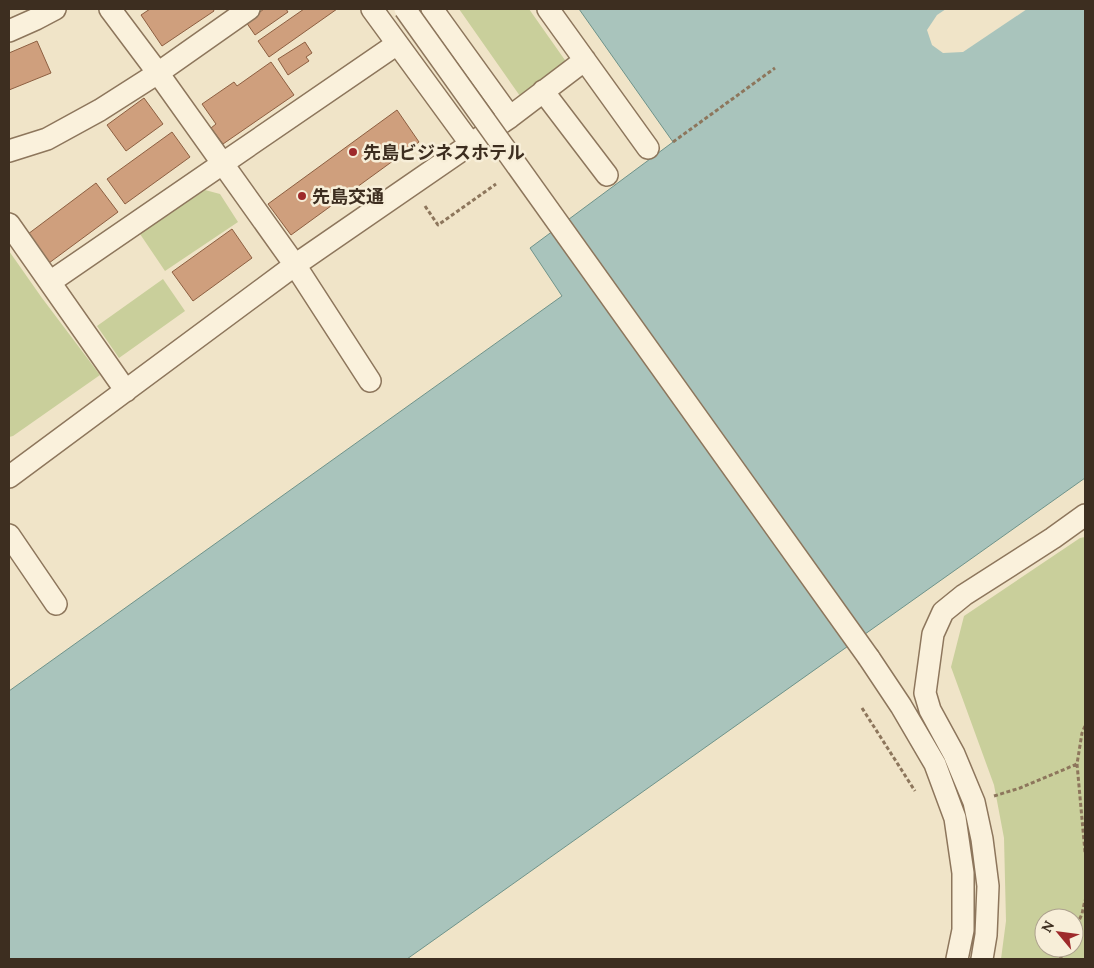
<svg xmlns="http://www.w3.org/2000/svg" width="1094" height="968" viewBox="0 0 1094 968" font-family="Lora,'Noto Sans JP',serif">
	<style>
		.green { fill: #c9cf9b; fill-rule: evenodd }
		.water { fill: #a9c4bc; stroke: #6f938a }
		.pier { fill: #f0e4c8 }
		.building { fill: #cf9f7d; stroke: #8d5f41 }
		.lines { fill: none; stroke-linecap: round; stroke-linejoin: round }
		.minor-casing { stroke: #8d765c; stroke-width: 24 }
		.path { stroke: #8d765c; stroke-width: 3; stroke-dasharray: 4 2.5; stroke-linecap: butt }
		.minor { stroke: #faf1dc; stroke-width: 21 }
		.minor-bridge-casing { stroke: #8d765c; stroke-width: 24; stroke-linecap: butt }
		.minor-bridge { stroke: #faf1dc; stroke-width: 21 }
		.poi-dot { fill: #9e2a2b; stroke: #f7eed8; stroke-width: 2 }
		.labels { text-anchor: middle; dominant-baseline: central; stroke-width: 5; stroke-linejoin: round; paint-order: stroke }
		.poi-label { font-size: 18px; font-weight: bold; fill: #3d2e20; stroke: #f7eed8; text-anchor: start }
	</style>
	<rect width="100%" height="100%" fill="#f0e4c8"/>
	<!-- green -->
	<path class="green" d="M 459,9 L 529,9 L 567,63 L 520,96 Z
		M 205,190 L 220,194 L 238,222 L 165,271 L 140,234 Z
		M 9,251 L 42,298 L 100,375 L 13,436 L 9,437 Z
		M 163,279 L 185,311 L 119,358 L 97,326 Z
		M 1085,537 L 1085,959 L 1001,959 L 1006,921 L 1004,838 L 994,785 L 951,667 L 964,616 L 1080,538 ZM 1044,918 L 1074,918 L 1074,948 L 1044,948 Z"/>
	<!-- water -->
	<path class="water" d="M 579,9 L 1085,9 L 1085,478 L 407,959 L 9,959 L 9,691 L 562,296 L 530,248 L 673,142 Z"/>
	<!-- pier -->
	<path class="pier" d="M 946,9 L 1027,9 L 963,52 L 943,53 L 932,45 L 927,30 L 937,15 Z"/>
	<!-- building -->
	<path class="building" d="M 150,9 L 213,9 L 214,11 L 162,46 L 141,15 Z
		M 264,9 L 286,9 L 288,12 L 255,35 L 246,22 Z
		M 304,9 L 337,9 L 269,57 L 258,41 Z
		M 37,41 L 51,73 L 9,90 L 9,53 Z
		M 305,42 L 312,53 L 306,57 L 309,61 L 288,75 L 278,59 Z
		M 271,62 L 294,95 L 223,144 L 211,128 L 216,124 L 202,104 L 234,82 L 237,86 Z
		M 144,98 L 163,124 L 126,151 L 107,125 Z
		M 397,110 L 419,142 L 291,235 L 268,204 Z
		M 172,132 L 190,157 L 125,204 L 107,179 Z
		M 96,183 L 118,212 L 49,263 L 28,234 Z
		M 232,229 L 252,258 L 193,301 L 172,272 Z"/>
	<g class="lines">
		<defs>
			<path id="minor" d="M 110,9 L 158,73 L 295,265 L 370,381
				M 372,9 L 470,143
				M 432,9 L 510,117
				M 548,9 L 648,148
				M 9,31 L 36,19 L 55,9
				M 543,91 L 607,175
				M 9,151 L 47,139 L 100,110 L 158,73 L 249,9
				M 9,224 L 126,391
				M 50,282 L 222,164 L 397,44
				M 9,477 L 295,265 L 510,117 L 585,60
				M 9,535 L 56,604
				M 869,658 L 901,706 L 935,764 L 955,818 L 963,873 L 963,930 L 957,959
				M 982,959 L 986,935 L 988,886 L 982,839 L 974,802 L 954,754 L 930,710 L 925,693 L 933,634 L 943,612 L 964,595 L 1053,538 L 1085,515"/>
		</defs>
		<!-- minor casing -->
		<use href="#minor" class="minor-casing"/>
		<!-- path -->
		<path class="path" d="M 673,142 L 775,68
			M 425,206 L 438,225 L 496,184
			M 862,708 L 915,791
			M 1085,726 L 1082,733 L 1077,764 L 1085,852
			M 994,796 L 1020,788 L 1077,764
			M 1074,931 L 1082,914 L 1085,900
			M 1060,959 L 1066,948"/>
		<!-- minor -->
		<use href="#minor" class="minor"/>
		<defs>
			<path id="minor-bridge" d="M 405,9 L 869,658"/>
		</defs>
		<!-- minor-bridge casing -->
		<use href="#minor-bridge" class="minor-bridge-casing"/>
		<!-- minor-bridge -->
		<use href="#minor-bridge" class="minor-bridge"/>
	</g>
	<!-- markers -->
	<g class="poi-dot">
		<circle cx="353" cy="152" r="5"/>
		<circle cx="302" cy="196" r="5"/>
	</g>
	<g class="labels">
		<!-- poi labels -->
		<g class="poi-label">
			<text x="363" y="152">先島ビジネスホテル</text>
			<text x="312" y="196">先島交通</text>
		</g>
	</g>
	<!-- border -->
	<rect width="1094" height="968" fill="none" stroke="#3d2e20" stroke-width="20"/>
	<!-- north arrow -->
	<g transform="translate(1059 933) rotate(299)"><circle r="24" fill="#f7eed8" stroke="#ada18e"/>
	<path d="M0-4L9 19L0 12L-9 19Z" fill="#9e2a2b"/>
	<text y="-8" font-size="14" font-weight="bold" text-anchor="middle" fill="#3d2e20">N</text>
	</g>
</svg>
